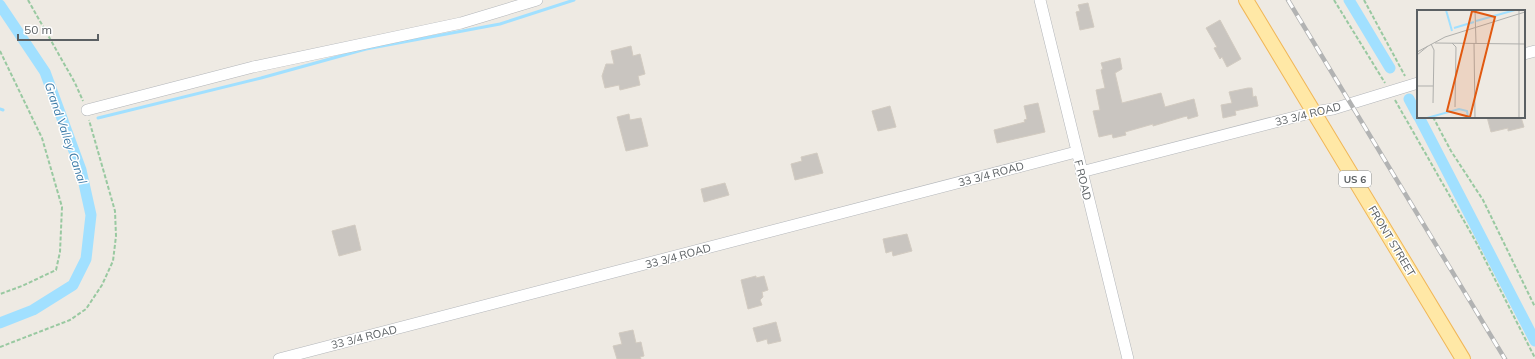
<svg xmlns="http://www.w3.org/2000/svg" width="1535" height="359" viewBox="0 0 1535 359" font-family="Mulish,sans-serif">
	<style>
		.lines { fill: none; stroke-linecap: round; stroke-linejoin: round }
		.stream { stroke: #a1e0ff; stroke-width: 3 }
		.canal { stroke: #a1e0ff; stroke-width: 11 }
		.building { fill: #c9c5c0; stroke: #d2cbc1 }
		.minor-casing { stroke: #b3b6ba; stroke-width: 12 }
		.major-casing { stroke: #f1b758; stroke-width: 16 }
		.path { stroke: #99c9a1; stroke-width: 2; stroke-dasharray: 4 2; stroke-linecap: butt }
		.minor { stroke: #fff; stroke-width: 11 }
		.major { stroke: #ffe8a6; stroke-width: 14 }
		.rail-casing { stroke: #b2b3b3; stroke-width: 4.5 }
		.rail { stroke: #fff; stroke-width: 3; stroke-dasharray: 9; stroke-linecap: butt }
		.labels { text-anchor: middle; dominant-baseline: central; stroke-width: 3; stroke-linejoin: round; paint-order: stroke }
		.shield { fill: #fff; stroke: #8c9092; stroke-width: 1 }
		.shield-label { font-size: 10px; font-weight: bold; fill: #5b6063 }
		.street-label { font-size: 11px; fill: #5b6063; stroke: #fff }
		.water-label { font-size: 12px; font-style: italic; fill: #3c7ba8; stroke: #fff }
		.inset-river { fill: none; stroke: #a1e0ff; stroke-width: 2 }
		.inset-road { fill: none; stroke: #afafac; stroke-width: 1 }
		.view { fill: #e15910; fill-opacity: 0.15; stroke: #e15910; stroke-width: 2 }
		.inset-edge { fill: none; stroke: #5b6063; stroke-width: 2 }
	</style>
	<rect width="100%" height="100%" fill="#eeeae3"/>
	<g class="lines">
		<!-- stream -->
		<path class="stream" d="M 0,109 L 3,110
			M 98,118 L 261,78 L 366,49 L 500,24 L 574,0"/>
		<!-- canal -->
		<path class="canal" d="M 1349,0 L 1390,68
			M 0,5 L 45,72 L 81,170 L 91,215 L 86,259 L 73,285 L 33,310 L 0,323
			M 1409,99 L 1418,116
			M 1419,117 L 1535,341"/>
	</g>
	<!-- building -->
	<path class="building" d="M 1088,3 L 1094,27 L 1080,30 L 1076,12 L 1080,11 L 1078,5 Z
		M 1220,20 L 1241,59 L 1227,67 L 1222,57 L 1220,59 L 1214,48 L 1217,47 L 1206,28 Z
		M 631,46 L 633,56 L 640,54 L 645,74 L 638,76 L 640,85 L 620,90 L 619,85 L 605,88 L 602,76 L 606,64 L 614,64 L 611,51 Z
		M 1120,58 L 1122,69 L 1115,73 L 1122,103 L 1161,93 L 1165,107 L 1194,99 L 1198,116 L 1188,119 L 1187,116 L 1183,117 L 1153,126 L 1153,124 L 1125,132 L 1126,135 L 1113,138 L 1112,134 L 1099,137 L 1093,111 L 1100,110 L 1096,90 L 1105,88 L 1101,70 L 1103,69 L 1101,63 Z
		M 1248,88 L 1252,88 L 1253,97 L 1256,96 L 1258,106 L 1235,111 L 1236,115 L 1223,118 L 1221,105 L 1232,103 L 1229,92 Z
		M 1038,103 L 1045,132 L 997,143 L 994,130 L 1025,122 L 1024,120 L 1027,119 L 1024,106 Z
		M 890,106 L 896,127 L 878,131 L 872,111 Z
		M 629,114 L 630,120 L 641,118 L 648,146 L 626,151 L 617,117 Z
		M 1487,117 L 1521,117 L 1524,127 L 1508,131 L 1508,128 L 1491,132 Z
		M 817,153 L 823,173 L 795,180 L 791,164 L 802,161 L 801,157 Z
		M 725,183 L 729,195 L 704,202 L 701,189 Z
		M 355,225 L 361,250 L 339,256 L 332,231 Z
		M 907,234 L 912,251 L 893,256 L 892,251 L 886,253 L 883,239 Z
		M 756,276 L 756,278 L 764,276 L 768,290 L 762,292 L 763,297 L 760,300 L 762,305 L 748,309 L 741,280 Z
		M 776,322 L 781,341 L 768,344 L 767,339 L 757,342 L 753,328 Z
		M 633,330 L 636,343 L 641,342 L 644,356 L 640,357 L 641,359 L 617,359 L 613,346 L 622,344 L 619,333 Z"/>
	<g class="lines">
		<defs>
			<path id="minor" d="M 1040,0 L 1128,359
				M 1524,54 L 1535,51
				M 87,110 L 253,67 L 461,23 L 537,0
				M 1081,172 L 1314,112 L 1333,109 L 1418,83
				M 279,359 L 1076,152"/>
			<path id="major" d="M 1246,0 L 1463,359"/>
		</defs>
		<!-- minor casing -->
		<use href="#minor" class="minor-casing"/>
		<!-- major casing -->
		<use href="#major" class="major-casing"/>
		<!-- path -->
		<path class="path" d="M 28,0 L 75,83 L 83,101
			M 1334,0 L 1385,83
			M 1364,0 L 1405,76
			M 0,51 L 42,138 L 62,207 L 60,252 L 56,270 L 22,286 L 0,294
			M 1395,100 L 1476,242 L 1535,358
			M 1433,117 L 1451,151 L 1483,200 L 1535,307
			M 0,347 L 70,320 L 86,309 L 102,285 L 113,261 L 116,236 L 115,211 L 89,120"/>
		<!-- minor -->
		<use href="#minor" class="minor"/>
		<!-- major -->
		<use href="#major" class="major"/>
		<defs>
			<path id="rail" d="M 1288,0 L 1505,359"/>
		</defs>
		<!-- rail casing -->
		<use href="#rail" class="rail-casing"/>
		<!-- rail -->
		<use href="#rail" class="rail"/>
	</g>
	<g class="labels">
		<!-- shield labels -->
		<rect class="shield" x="1339" y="171" width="32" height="16" rx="3"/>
		<g class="shield-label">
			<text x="1355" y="179">US 6</text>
		</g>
		<!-- street labels -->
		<g class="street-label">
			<text transform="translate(1308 114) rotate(-14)">33 3/4 ROAD</text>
			<text transform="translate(991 174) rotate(-15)">33 3/4 ROAD</text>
			<text transform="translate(1083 180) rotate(76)">F ROAD</text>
			<text transform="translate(1392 241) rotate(59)">FRONT STREET</text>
			<text transform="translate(678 256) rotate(-15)">33 3/4 ROAD</text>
			<text transform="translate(364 337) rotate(-14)">33 3/4 ROAD</text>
		</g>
		<!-- water labels -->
		<g class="water-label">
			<text transform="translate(66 133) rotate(71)">Grand Valley Canal</text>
		</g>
	</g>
	<!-- overview -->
	<g transform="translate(1417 10)">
		<rect width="108" height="108" fill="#eeeae3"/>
		<path class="inset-river" d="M 29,0 L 35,21M 59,11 L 98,0M 37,18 L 57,12M 10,108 L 42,99 L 50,101 L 51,108"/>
		<path class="inset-road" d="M 58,0 L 59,33M 18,33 L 108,34M 35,33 L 39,37 L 38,97M 57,33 L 58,108M 14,34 L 17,40 L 16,93M 0,42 L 28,27 L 108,2M 0,45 L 11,36M 0,76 L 16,76M 102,108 L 102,0"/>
		<path class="view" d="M 55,1 L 78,7 L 53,107 L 30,101 Z"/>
		<rect width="108" height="108" class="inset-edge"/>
	</g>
	<!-- scale -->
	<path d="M18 34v6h80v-6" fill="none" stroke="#5b6063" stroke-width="2"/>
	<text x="24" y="34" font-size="12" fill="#5b6063" stroke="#ffffff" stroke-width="3" paint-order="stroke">50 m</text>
</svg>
